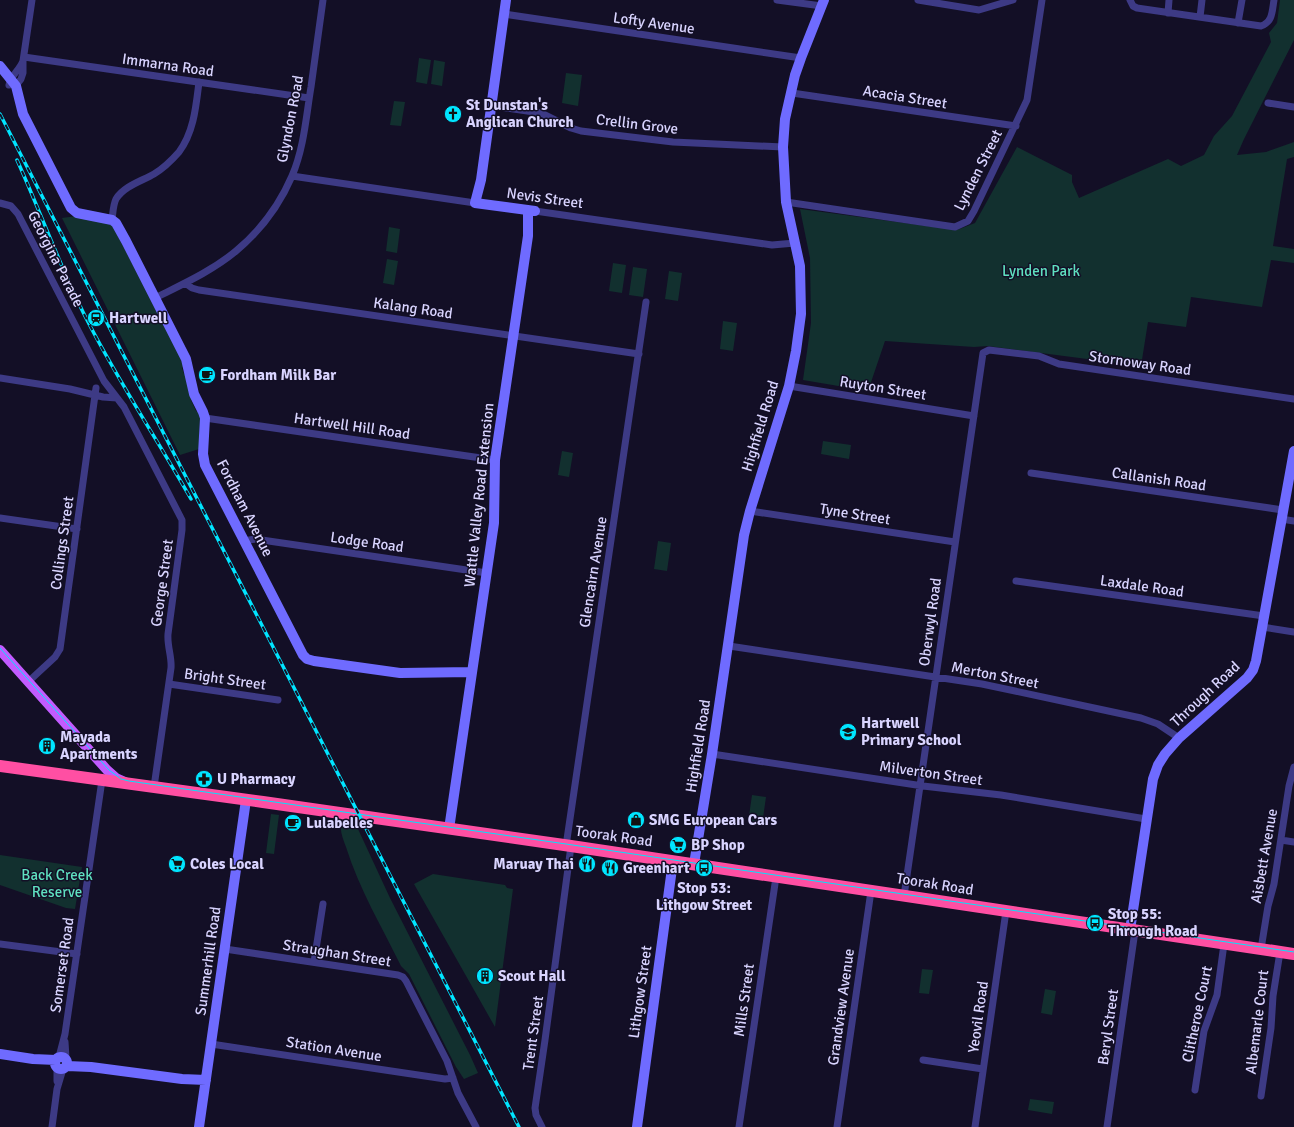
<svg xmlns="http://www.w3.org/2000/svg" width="1294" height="1127" viewBox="0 0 1294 1127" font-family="Signika,sans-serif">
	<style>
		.green { fill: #12302f }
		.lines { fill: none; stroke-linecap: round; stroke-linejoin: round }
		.street { stroke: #3d3a85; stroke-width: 7 }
		.secondary { stroke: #6f6bff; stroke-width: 10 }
		.primary { stroke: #c25bff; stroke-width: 10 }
		.highway { stroke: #ff4fa3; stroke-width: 12 }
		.tram { stroke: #00e5ff; stroke-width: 1 }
		.rail-casing { stroke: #00e5ff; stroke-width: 3.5 }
		.rail { stroke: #130f26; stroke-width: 2; stroke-dasharray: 6; stroke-linecap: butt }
		.labels { text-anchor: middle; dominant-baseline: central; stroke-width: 3; stroke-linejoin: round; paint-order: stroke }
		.street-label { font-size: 15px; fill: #d9d4ff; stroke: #130f26 }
		.poi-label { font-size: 15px; font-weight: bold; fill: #d9d4ff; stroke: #130f26; text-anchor: start }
		.park-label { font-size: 15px; fill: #5fe0c0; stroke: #130f26 }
	</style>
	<rect width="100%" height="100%" fill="#130f26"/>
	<!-- green -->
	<path class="green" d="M 1280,0 L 1294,0 L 1294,40 L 1244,139 L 1237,155 L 1266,152 L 1294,142 L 1294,157 L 1287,159 L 1273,246 L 1294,249 L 1294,263 L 1271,260 L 1262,307 L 1191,297 L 1186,327 L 1148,322 L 1141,366 L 988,346 L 974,347 L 885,341 L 868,391 L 803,380 L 811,323 L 810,258 L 800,209 L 957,230 L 975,223 L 1017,147 L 1072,175 L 1072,182 L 1079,198 L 1168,159 L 1181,166 L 1204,155 L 1214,136 L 1232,116 L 1271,42 L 1269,33 L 1277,23 Z
		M 419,58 L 431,60 L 427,84 L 416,82 Z
		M 434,60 L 445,62 L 442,86 L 431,84 Z
		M 566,73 L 582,75 L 578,106 L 562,103 Z
		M 394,101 L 405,102 L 401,126 L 390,125 Z
		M 77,216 L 103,221 L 113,226 L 184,365 L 182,368 L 184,374 L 187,375 L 192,398 L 191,400 L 196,411 L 198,412 L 200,416 L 199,449 L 180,455 L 62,218 Z
		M 389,227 L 400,229 L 397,253 L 386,251 Z
		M 387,259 L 398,261 L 394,285 L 383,283 Z
		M 613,263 L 626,265 L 622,293 L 609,291 Z
		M 633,267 L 647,269 L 643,297 L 629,295 Z
		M 669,271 L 682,273 L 678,301 L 665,299 Z
		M 723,321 L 737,323 L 733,351 L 720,349 Z
		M 823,441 L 851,445 L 849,459 L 821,454 Z
		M 562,451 L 573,453 L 569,477 L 558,475 Z
		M 658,541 L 671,543 L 667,571 L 654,569 Z
		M 752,795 L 766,797 L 762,825 L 748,823 Z
		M 271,814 L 279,815 L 274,854 L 266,853 Z
		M 341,824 L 358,826 L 358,829 L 390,898 L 470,1055 L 478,1073 L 464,1079 L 456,1067 L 409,974 L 401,966 C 382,927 359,889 346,847 C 343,839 340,832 341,824 Z
		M 0,855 L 82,867 L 75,909 L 66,908 L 0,885 Z
		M 433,874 L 505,885 L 507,888 L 513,889 L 495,1027 L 414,884 Z
		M 922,969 L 933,970 L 929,994 L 919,993 Z
		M 1045,989 L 1056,991 L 1052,1015 L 1041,1013 Z
		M 1030,1099 L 1054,1102 L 1052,1114 L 1028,1110 Z"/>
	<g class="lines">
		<!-- street -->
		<path class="street" d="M 777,0 L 822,6
			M 918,0 L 979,10 L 1013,0
			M 1130,0 L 1133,6 L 1137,8 L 1261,26 C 1273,22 1272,11 1274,0
			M 1168,13 L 1169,0
			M 504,14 L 801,58
			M 1200,17 L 1202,0
			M 1238,23 L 1242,0
			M 24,57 L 309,98
			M 23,61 C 19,71 11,75 9,85 L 17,84 L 21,79 L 23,73 L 23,61 L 32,0
			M 792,93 L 1016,126
			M 1268,103 L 1294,107
			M 492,106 L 541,113 L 571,128 L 581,131 L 673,142 L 783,147
			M 292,176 L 475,203
			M 786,202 L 955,227 L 968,221 L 974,211 L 1027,100 L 1042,0
			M 0,203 L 11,206 L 18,214 L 104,381 L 124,407 L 182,520 L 182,530 L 168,634 C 167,646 172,657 171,668 L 154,787
			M 535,211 L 772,245 L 795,243
			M 112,220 C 113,213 113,205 116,199 C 124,186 142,181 154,174 C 164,168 172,160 179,152 C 194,132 196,106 199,82
			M 185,283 L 192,288 L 199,290 L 639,354
			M 155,298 C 183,284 212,271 236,251 C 260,231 280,204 292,176 C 304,148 306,117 311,87 C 315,58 319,29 323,0
			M 0,378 L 70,389 L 103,397 L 117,398
			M 789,386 L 974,416
			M 205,418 L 495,460
			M 1031,473 L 1283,510
			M 750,511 L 955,542
			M 0,518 L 77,529
			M 1281,519 L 1294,521
			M 244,541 L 255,539 L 487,573
			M 1016,581 L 1264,616
			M 1262,627 L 1294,632
			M 729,646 L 982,684 L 1141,718 L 1158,724 L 1179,738
			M 28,682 L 55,657 L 60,649 L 96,388
			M 169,684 L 278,700
			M 712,754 L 923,786 L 1001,795 L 1146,819
			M 1281,840 L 1294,842
			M 566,846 L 646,302
			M 904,896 L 983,353 L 989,350 L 1039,356 L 1059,364 L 1294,399
			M 0,944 L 77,954
			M 225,949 L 398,975 L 403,977 L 406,981 L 447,1061 L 458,1093 L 476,1127
			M 1261,949 L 1268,906 L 1274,884 L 1289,786 L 1294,767
			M 314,962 L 323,904
			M 65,1042 L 66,1058
			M 211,1044 L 445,1079 L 453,1078
			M 59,1057 L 65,1034 L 102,780
			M 923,1060 L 983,1069
			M 57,1067 L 57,1081
			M 1195,1090 L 1204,1031 L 1217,995 L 1224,944
			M 1261,1096 L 1271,1028 L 1273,996 L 1280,952
			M 52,1127 L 57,1089 L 63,1069
			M 542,1127 L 536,1115 L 535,1108 L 545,1040 L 571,846
			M 739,1127 L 776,877
			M 837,1127 L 871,891
			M 975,1127 L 1006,911
			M 1107,1127 L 1135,931"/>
		<!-- secondary -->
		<path class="secondary" d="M 506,0 L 481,180 L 475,203 L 535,211
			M 0,66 L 16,86 L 23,114 L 71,208 L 77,213 L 112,220 L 116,223 L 126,241 L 186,359 L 194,394 L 203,412 L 205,418 L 203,454 L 205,465 L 303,655 L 307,659 L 314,661 L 400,673 L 472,672
			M 449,829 L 494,523 L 495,460 L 528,236 L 528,210
			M 694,864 L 712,754 L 744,535 L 750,511 L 789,386 L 796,351 L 801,314 L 800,266 L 786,202 L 783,147 L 785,119 L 795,75 L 801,58 L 824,0
			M 1130,930 L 1153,779 L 1158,765 L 1165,754 L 1179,738 L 1247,678 L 1253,670 L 1256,661 L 1294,451
			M 0,1054 L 33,1059 L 56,1060
			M55 1063a6 6 0 1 1 12 0a6 6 0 1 1-12 0Z
			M 67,1066 L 91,1067 L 182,1079 L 206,1080
			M 199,1127 L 246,800
			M 637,1127 L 673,861"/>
		<!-- primary -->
		<path class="primary" d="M 0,650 L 107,770 L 116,778 L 125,782"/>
		<!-- highway -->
		<path class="highway" d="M 0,766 L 263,802 L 571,846 L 1294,954"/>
		<!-- tram -->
		<path class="tram" d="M 0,648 L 109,770 L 121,779 L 129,781 L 566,844 L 1294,952"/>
		<defs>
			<path id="rail" d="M 0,114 L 519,1127
				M 17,160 C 41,213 60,267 86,318 C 118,381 157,439 191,499"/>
		</defs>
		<!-- rail casing -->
		<use href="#rail" class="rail-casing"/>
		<!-- rail -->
		<use href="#rail" class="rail"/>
	</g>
	<!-- icons -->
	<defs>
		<symbol id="church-disc" viewBox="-11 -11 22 22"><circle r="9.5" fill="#00e5ff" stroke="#130f26"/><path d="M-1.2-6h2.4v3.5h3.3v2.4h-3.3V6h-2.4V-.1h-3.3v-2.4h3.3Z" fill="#111"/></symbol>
		<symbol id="station-disc" viewBox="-11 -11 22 22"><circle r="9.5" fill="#00e5ff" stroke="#130f26"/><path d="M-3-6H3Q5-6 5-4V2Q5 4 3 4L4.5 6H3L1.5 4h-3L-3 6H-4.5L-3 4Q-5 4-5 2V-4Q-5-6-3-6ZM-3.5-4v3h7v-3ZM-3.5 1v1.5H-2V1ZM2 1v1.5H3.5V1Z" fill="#111"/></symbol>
		<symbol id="cafe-disc" viewBox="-11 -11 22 22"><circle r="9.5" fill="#00e5ff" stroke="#130f26"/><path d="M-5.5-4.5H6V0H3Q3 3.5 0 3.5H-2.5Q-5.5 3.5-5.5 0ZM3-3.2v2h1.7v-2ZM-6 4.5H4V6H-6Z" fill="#111"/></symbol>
		<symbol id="school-disc" viewBox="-11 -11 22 22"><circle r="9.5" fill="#00e5ff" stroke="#130f26"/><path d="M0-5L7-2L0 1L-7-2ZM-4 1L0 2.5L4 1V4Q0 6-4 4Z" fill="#111"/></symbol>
		<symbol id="building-disc" viewBox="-11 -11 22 22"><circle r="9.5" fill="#00e5ff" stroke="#130f26"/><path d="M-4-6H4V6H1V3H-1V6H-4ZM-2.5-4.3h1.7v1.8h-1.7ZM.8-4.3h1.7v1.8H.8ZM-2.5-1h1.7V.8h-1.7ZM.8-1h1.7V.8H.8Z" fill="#111"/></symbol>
		<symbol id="pharmacy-disc" viewBox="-11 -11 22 22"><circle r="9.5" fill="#00e5ff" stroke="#130f26"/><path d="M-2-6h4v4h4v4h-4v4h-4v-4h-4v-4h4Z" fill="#111"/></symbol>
		<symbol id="shop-disc" viewBox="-11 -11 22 22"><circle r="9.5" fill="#00e5ff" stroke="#130f26"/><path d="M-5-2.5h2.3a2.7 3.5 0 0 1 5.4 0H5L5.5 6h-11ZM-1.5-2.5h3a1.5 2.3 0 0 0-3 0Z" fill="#111"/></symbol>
		<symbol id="supermarket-disc" viewBox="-11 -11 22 22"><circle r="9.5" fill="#00e5ff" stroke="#130f26"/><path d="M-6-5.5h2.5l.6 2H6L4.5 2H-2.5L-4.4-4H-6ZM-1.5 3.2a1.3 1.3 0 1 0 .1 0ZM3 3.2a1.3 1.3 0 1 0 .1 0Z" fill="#111"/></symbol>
		<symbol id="restaurant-disc" viewBox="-11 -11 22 22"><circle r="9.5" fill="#00e5ff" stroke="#130f26"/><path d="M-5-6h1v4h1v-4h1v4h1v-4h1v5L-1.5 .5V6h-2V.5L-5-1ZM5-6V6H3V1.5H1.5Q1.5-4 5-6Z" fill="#111"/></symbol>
		<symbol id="bus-disc" viewBox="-11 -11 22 22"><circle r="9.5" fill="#00e5ff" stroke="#130f26"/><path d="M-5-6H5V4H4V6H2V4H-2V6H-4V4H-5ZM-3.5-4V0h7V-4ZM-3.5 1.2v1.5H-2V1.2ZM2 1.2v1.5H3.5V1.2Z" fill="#111"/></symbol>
	</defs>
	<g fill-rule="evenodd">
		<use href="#church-disc" x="443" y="104" width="20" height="20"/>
		<use href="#station-disc" x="86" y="308" width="20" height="20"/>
		<use href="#cafe-disc" x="197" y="365" width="20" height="20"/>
		<use href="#school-disc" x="838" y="722" width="20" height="20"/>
		<use href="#building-disc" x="37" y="736" width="20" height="20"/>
		<use href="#pharmacy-disc" x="194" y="769" width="20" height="20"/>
		<use href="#shop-disc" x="626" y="810" width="20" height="20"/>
		<use href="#cafe-disc" x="283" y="813" width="20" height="20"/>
		<use href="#supermarket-disc" x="668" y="835" width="20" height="20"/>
		<use href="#supermarket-disc" x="167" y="854" width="20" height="20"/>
		<use href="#restaurant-disc" x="577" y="854" width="20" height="20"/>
		<use href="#restaurant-disc" x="600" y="858" width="20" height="20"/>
		<use href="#bus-disc" x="694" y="858" width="20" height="20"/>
		<use href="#bus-disc" x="1085" y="913" width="20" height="20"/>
		<use href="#building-disc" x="475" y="966" width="20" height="20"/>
	</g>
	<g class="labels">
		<!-- street labels -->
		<g class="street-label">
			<text transform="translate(654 23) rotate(8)">Lofty Avenue</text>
			<text transform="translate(168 65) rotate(8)">Immarna Road</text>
			<text transform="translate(905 97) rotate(9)">Acacia Street</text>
			<text transform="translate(290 119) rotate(-79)">Glyndon Road</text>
			<text transform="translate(637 124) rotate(7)">Crellin Grove</text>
			<text transform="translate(978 170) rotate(-63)">Lynden Street</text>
			<text transform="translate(545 198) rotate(8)">Nevis Street</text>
			<text transform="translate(56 259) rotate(63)">Georgina Parade</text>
			<text transform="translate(413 308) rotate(8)">Kalang Road</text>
			<text transform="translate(1140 363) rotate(8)">Stornoway Road</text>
			<text transform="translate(883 388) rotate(9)">Ruyton Street</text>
			<text transform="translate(352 426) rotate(8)">Hartwell Hill Road</text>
			<text transform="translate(760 426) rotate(-73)">Highfield Road</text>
			<text transform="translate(1159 479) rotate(8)">Callanish Road</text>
			<text transform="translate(479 495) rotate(-84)">Wattle Valley Road Extension</text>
			<text transform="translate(245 508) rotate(63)">Fordham Avenue</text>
			<text transform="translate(855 514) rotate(9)">Tyne Street</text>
			<text transform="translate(367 542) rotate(8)">Lodge Road</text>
			<text transform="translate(62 543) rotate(-82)">Collings Street</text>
			<text transform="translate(593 572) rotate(-81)">Glencairn Avenue</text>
			<text transform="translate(162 583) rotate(-82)">George Street</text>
			<text transform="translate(1142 586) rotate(8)">Laxdale Road</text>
			<text transform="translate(930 622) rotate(-82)">Oberwyl Road</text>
			<text transform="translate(995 675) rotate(11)">Merton Street</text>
			<text transform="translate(225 679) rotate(8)">Bright Street</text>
			<text transform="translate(1205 694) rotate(-43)">Through Road</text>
			<text transform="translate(698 746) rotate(-81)">Highfield Road</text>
			<text transform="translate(931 773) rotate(8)">Milverton Street</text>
			<text transform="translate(614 836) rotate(8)">Toorak Road</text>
			<text transform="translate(1264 856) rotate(-80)">Aisbett Avenue</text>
			<text transform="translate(935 884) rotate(9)">Toorak Road</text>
			<text transform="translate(337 953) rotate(9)">Straughan Street</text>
			<text transform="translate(208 961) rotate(-82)">Summerhill Road</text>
			<text transform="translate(62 965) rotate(-82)">Somerset Road</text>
			<text transform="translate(640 992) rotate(-82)">Lithgow Street</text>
			<text transform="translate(744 1000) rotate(-82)">Mills Street</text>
			<text transform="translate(841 1007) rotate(-82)">Grandview Avenue</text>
			<text transform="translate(1197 1014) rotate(-78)">Clitheroe Court</text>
			<text transform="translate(978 1017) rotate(-82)">Yeovil Road</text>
			<text transform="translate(1257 1022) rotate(-83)">Albemarle Court</text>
			<text transform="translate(1108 1027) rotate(-82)">Beryl Street</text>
			<text transform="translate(533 1033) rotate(-82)">Trent Street</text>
			<text transform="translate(334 1049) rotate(9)">Station Avenue</text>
		</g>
		<!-- poi labels -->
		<g class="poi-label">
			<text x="466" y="105">St Dunstan's<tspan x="466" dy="17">Anglican Church</tspan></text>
			<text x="109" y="318">Hartwell</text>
			<text x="220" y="375">Fordham Milk Bar</text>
			<text x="861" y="723">Hartwell<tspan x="861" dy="17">Primary School</tspan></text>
			<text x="60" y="737">Mayada<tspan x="60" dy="17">Apartments</tspan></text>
			<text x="217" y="779">U Pharmacy</text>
			<text x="649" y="820">SMG European Cars</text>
			<text x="306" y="823">Lulabelles</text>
			<text x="691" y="845">BP Shop</text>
			<text x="190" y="864">Coles Local</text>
			<text x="574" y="864" text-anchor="end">Maruay Thai</text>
			<text x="623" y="868">Greenhart</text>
			<text x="704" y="888" text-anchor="middle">Stop 53:<tspan x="704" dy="17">Lithgow Street</tspan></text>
			<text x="1108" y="914">Stop 55:<tspan x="1108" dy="17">Through Road</tspan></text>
			<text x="498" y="976">Scout Hall</text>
		</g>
		<!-- park labels -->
		<g class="park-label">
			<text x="1041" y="271">Lynden Park</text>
			<text x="57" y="875">Back Creek<tspan x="57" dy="17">Reserve</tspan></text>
		</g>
	</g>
</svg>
